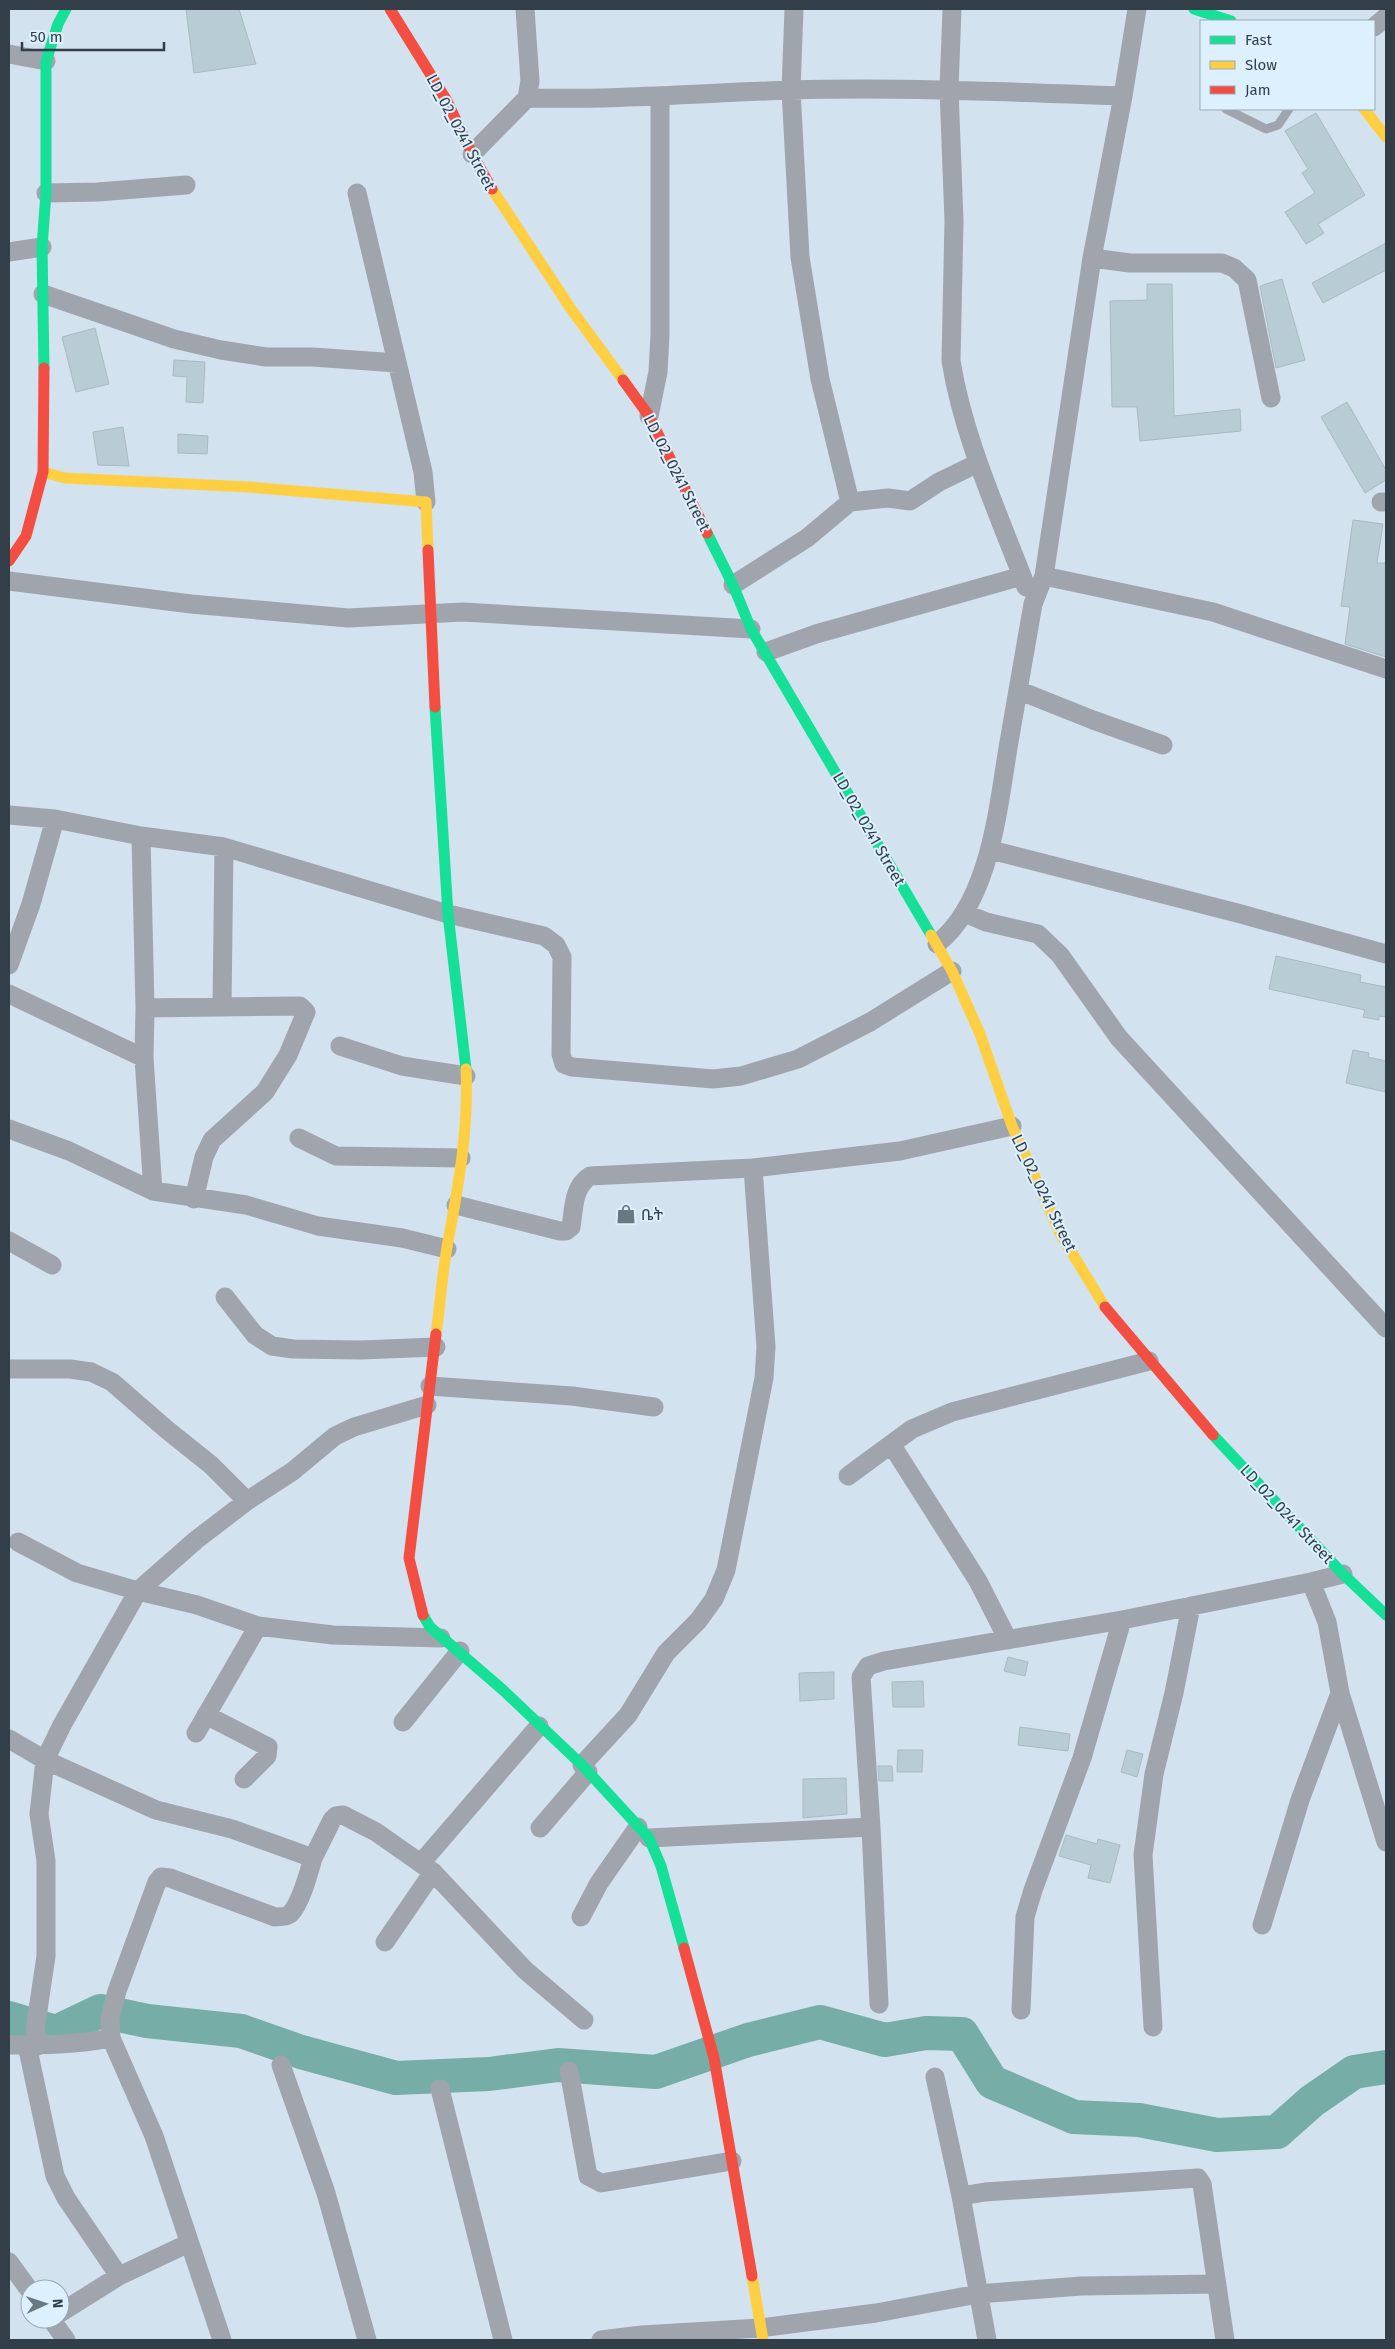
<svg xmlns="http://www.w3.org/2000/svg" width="1395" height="2349" viewBox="0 0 1395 2349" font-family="'Fira Sans','Noto Sans Ethiopic',sans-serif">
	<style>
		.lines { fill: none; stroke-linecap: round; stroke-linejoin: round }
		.river { stroke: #76ada6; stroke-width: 34 }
		.building { fill: #b7ccd4; stroke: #abbac0 }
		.lane { stroke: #a0a4ad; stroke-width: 9 }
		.street { stroke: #a0a4ad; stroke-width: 19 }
		.fast { stroke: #16e098; stroke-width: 11 }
		.slow { stroke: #ffcf43; stroke-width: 11 }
		.jam { stroke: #f24e42; stroke-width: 11 }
		.labels { text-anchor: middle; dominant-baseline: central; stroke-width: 4; stroke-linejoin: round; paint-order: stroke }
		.street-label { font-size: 16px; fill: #323f48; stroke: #ddf0fe }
		.poi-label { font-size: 16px; fill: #323f48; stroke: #ddf0fe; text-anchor: start }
	</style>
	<rect width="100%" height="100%" fill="#d2e2ee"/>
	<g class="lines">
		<!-- river -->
		<path class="river" d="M 9,2018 L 56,2032 L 100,2011 L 147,2021 L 241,2031 L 301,2052 L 396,2078 L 489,2074 L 558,2065 L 656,2072 L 748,2040 L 820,2022 L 885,2040 L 926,2033 L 962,2034 L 992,2082 L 1074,2117 L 1139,2120 L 1217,2135 L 1277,2132 L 1312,2101 L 1354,2072 L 1386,2067"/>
	</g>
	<!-- building -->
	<path class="building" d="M 186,9 L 239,9 L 256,64 L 194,73 Z
		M 1316,113 L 1365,195 L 1318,224 L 1324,233 L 1306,244 L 1285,212 L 1315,193 L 1302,173 L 1308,169 L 1285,131 Z
		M 1386,243 L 1386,270 L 1323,303 L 1312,283 Z
		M 1282,279 L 1305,360 L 1276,368 L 1260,286 Z
		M 1147,284 L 1172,284 L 1174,416 L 1240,409 L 1241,431 L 1140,441 L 1137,407 L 1112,407 L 1110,301 L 1147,300 Z
		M 95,328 L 109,384 L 76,392 L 62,337 Z
		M 174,360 L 205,362 L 203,403 L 186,402 L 187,377 L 173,376 Z
		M 1347,402 L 1386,470 L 1386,480 L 1365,493 L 1321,417 Z
		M 123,427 L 129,466 L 98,465 L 93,432 Z
		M 178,434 L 208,436 L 207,454 L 178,453 Z
		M 1353,520 L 1383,524 L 1377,563 L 1386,563 L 1386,657 L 1345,644 L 1350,607 L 1341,606 Z
		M 1276,956 L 1361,975 L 1360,982 L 1386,987 L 1386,1017 L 1379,1016 L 1379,1020 L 1363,1017 L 1365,1010 L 1269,989 Z
		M 1353,1050 L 1369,1053 L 1368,1057 L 1386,1061 L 1386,1092 L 1346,1083 Z
		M 1008,1657 L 1028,1662 L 1025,1676 L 1004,1671 Z
		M 834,1672 L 834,1699 L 800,1701 L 799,1673 Z
		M 923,1681 L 924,1707 L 893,1707 L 892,1682 Z
		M 1020,1727 L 1070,1734 L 1068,1751 L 1018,1745 Z
		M 898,1750 L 923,1750 L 922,1772 L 897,1772 Z
		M 1127,1750 L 1143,1754 L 1137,1777 L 1121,1772 Z
		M 878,1766 L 892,1766 L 893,1781 L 879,1781 Z
		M 846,1778 L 847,1814 L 803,1818 L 803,1779 Z
		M 1066,1835 L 1097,1844 L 1098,1839 L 1120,1845 L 1110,1883 L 1088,1878 L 1091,1865 L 1059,1856 Z"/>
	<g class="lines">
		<!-- lane -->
		<path class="lane" d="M 1226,109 L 1266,129 L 1278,125 L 1289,109"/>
		<!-- street -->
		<path class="street" d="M 525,9 L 530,81 L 527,98
			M 952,9 L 949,89 L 954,221 L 951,361 C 963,435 995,506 1022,576
			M 1374,27 L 1386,17
			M 9,54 L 46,61
			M 472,154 L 527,98 C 616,100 703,93 791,90 C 902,87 1013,92 1123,96
			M 46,193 L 98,192 L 186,185
			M 357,193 L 423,472 L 426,502
			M 9,252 L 42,247
			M 1092,258 L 1130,263 L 1222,263 L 1234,268 L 1247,280 L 1271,398
			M 43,294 L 174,339 L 221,350 L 266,357 L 313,357 L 397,363
			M 649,416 L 658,372 L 660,335 L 660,97
			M 850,502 L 888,498 L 910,501 L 939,482 L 978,463
			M 1381,502 L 1386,502
			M 1044,576 L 1213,612 L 1386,669
			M 9,581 L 191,604 L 348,618 L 463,612 L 751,629
			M 733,585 L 807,538 L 850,502 L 820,379 L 800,257 L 791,90 L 794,9
			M 766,652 L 816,634 L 1022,576 L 1026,587
			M 1018,690 L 1093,720 L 1163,745
			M 9,815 L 55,819 L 141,836 L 224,847 L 448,914 L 544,936 L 556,945 L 562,957 L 561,1054 L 564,1064 L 572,1067 L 713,1079 L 741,1076 L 798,1059 L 870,1022 L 952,971
			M 141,836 L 145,1008 L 144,1058 L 153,1191
			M 991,850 L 1241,914 L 1386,954
			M 965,913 L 986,922 L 1038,934 L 1060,955 L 1119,1038 L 1386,1328
			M 937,944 C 991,901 998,806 1009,742 C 1017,696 1025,650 1033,604 L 1044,576 L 1092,258 L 1123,96 L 1137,9
			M 9,965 L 31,904 L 55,819
			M 9,994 L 144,1058
			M 222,1006 L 224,847
			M 145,1008 L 300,1006 L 306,1012 L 288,1055 L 265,1092 L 212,1140 L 204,1157 L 194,1199
			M 340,1046 L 402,1066 L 466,1076
			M 9,1129 L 69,1151 L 153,1191 L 246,1205 L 318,1226 L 402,1238 L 447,1249
			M 299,1138 L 336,1156 L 461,1158
			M 456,1205 L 560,1231 L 566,1231 L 571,1227 C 574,1208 573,1187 590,1176 L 753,1168
			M 9,1241 L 52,1265
			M 225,1297 L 255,1335 L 272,1346 L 293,1349 L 361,1350 L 436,1347
			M 9,1369 L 70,1369 L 91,1372 L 112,1382 L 166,1429 L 211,1465 L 247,1501
			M 430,1386 L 572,1396 L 654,1407
			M 891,1444 L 978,1581 L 1008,1640
			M 848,1476 L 912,1429 L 952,1412 L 1149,1361
			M 18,1542 L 77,1573 L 138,1591 L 197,1605 L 258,1626 L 196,1733
			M 1343,1574 L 1311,1582 L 1327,1622 L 1340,1693 L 1386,1842
			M 258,1626 L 333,1635 L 441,1638
			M 206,1715 L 268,1747 L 267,1756 L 244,1779
			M 403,1722 L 460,1651
			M 9,1739 L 45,1760 L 156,1810 L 232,1829 L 313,1858 L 332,1820 L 336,1816 L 343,1815 L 376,1832 L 433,1872 L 525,1970 L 584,2020
			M 582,1765 L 628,1715 L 666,1653 L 698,1621 L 714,1599 L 726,1570 L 764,1378 L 766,1347 L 753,1168 L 900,1151 L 1012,1126
			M 871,1827 L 879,2004
			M 540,1828 L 588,1772
			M 649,1838 L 871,1827 L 861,1677 L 868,1666 L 884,1661 L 1122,1620 L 1311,1582
			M 421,1863 L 539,1726
			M 581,1917 L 599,1883 L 638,1827
			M 1262,1925 L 1300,1800 L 1340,1693
			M 385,1942 L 433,1872
			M 1021,2010 L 1025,1917 L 1033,1890 L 1082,1758 L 1122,1620
			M 1153,2027 L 1143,1855 L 1154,1774 L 1174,1693 L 1191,1606
			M 9,2045 C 43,2045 76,2045 111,2038
			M 27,2045 L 55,2176 L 66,2198 L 119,2276
			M 38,2046 L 35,2030 L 46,1956 L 46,1861 L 39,1814 L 45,1760 L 62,1725 L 138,1591 L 196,1540 L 247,1501 L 293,1471 L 335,1436 L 354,1427 L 427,1405
			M 281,2065 L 326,2193 L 367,2340
			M 569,2071 L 588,2176 L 601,2183 L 732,2161
			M 935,2077 L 961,2196 L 987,2340
			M 440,2089 L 503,2340
			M 961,2196 L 985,2192 L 1198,2178 L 1202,2184 L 1225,2340
			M 9,2262 L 30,2291
			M 60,2313 L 119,2276 L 189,2243
			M 51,2319 L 66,2340
			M 222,2340 L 154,2136 L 111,2038 L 110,2018 L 117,1991 L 157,1882 L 161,1877 L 170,1878 L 275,1917 C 280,1917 286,1917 290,1914 C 301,1903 309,1872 313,1858
			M 601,2340 L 642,2335 L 760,2328 L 876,2313 L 978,2294 L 1081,2286 L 1217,2284"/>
		<!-- fast -->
		<path class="fast" d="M 1194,9 L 1231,21
			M 44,368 L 42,247 L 46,193 L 46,61 L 58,24 L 66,9
			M 707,533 L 733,585 L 751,629 L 931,935
			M 435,707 L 448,914 L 466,1069
			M 1213,1435 L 1343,1574 L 1386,1615
			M 423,1615 L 430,1627 L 503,1690 L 582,1765 L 649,1838 L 661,1866 L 684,1948"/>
		<!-- slow -->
		<path class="slow" d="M 1364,109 L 1386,137
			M 492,189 L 571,309 L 623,380
			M 43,472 L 65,478 L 249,487 L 426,502 L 428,550
			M 931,935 L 952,971 L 980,1034 L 1012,1126 L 1061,1235 L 1105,1307
			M 436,1334 C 440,1306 442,1276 447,1247 C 458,1188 469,1129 466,1069
			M 752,2276 L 763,2340"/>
		<!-- jam -->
		<path class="jam" d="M 390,9 L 447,101 L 472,154 L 492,189
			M 623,380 L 649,416 L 707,533
			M 428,550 L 435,707
			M 9,561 L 26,536 L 43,472 L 44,368
			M 1105,1307 L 1213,1435
			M 423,1615 L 409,1558 L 436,1334
			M 684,1948 L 714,2058 L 752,2276"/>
	</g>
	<!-- icons -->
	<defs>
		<symbol id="shop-bare" viewBox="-9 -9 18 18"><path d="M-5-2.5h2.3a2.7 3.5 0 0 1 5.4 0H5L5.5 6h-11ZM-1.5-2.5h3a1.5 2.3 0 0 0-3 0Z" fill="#6a7882" stroke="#ddf0fe" stroke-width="2.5" paint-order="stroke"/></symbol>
	</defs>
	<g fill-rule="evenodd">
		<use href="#shop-bare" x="612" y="1200" width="28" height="28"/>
	</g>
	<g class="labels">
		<!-- street labels -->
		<g class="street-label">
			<text transform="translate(461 132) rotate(62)">LD_02_0241 Street</text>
			<text transform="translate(677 473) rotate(63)">LD_02_0241 Street</text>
			<text transform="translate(869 829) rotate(60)">LD_02_0241 Street</text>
			<text transform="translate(1044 1193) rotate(64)">LD_02_0241 Street</text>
			<text transform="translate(1287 1514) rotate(47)">LD_02_0241 Street</text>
		</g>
		<!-- poi labels -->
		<g class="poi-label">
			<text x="641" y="1214">ቤት</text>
		</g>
	</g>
	<!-- border -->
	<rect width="1395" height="2349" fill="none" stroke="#323f48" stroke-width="20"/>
	<!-- legend -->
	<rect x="1200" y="20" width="175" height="90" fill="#ddf0fe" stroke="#99a9b5"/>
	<rect x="1210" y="36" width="25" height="8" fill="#16e098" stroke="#99a9b5"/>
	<text x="1245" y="45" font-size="15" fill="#323f48">Fast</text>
	<rect x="1210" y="61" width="25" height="8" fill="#ffcf43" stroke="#99a9b5"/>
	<text x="1245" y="70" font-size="15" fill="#323f48">Slow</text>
	<rect x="1210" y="86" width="25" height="8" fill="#f24e42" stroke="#99a9b5"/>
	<text x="1245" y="95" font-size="15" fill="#323f48">Jam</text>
	<!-- north arrow -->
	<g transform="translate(45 2304) rotate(87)"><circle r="24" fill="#ddf0fe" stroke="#99a9b5"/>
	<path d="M0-4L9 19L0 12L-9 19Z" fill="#6a7882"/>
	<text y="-8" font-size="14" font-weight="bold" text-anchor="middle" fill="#323f48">N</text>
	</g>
	<!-- scale -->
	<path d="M22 42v8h142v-8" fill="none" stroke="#323f48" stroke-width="2.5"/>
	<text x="30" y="42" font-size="15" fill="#323f48" stroke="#ddf0fe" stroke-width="4" paint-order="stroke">50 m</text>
</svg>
